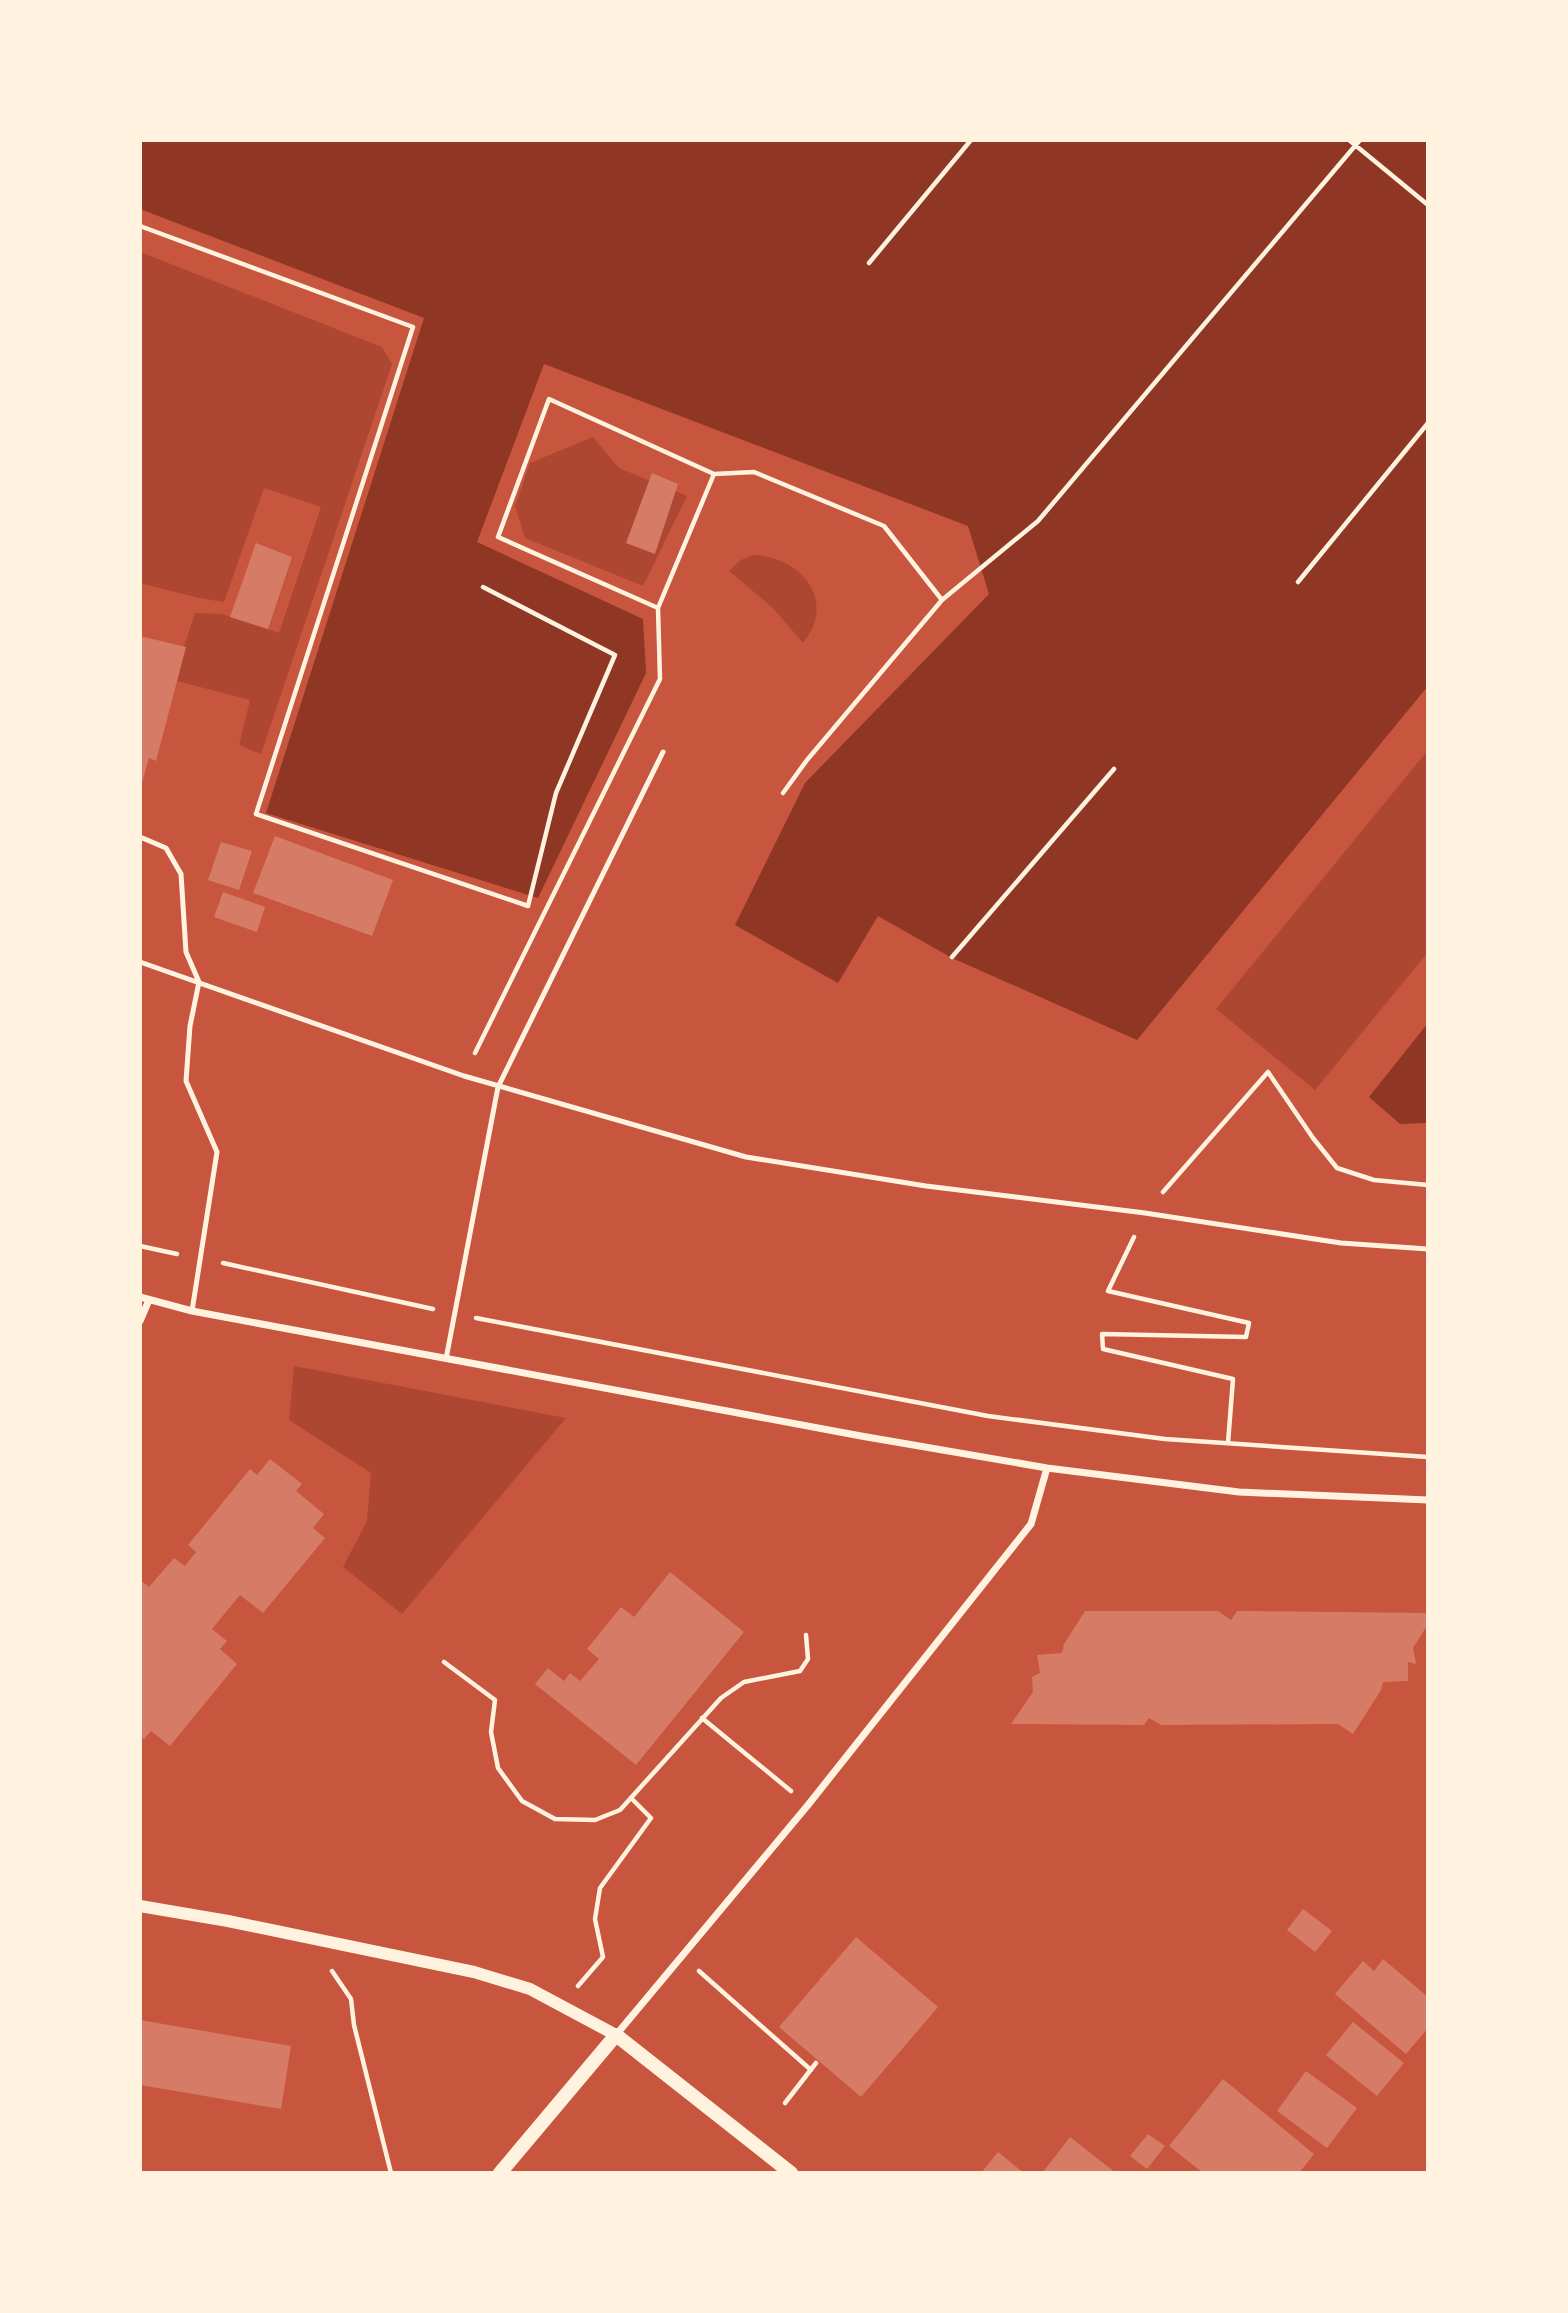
<svg xmlns="http://www.w3.org/2000/svg" width="1568" height="2313" viewBox="0 0 1568 2313" font-family="Barlow,sans-serif">
	<style>
		.green { fill: #ae4732 }
		.water { fill: #8f3625 }
		.building { fill: #d67c66 }
		.lines { fill: none; stroke-linecap: round; stroke-linejoin: round }
		.path { stroke: #fff3e0; stroke-width: 4.5 }
		.service { stroke: #fff3e0; stroke-width: 5 }
		.minor { stroke: #fff3e0; stroke-width: 7 }
		.tertiary { stroke: #fff3e0; stroke-width: 12 }
		.secondary { stroke: #fff3e0; stroke-width: 14 }
	</style>
	<rect width="100%" height="100%" fill="#c8553d"/>
	<!-- green -->
	<path class="green" d="M 140,252 L 382,347 L 392,364 L 261,754 L 239,745 L 250,700 L 173,680 L 195,613 L 222,614 L 279,633 L 321,507 L 264,488 L 224,602 L 199,598 L 140,583 Z
		M 593,437 L 619,468 L 687,496 L 643,586 L 525,538 L 515,506 L 530,463 Z
		M 753,555 C 800,556 838,600 803,643 L 773,608 L 729,571 L 741,560 Z
		M 1428,750 L 1428,952 L 1315,1090 L 1216,1009 Z
		M 294,1366 L 566,1418 L 402,1614 L 343,1567 L 367,1521 L 371,1473 L 289,1420 Z"/>
	<!-- water -->
	<path class="water" d="M 140,140 L 1428,140 L 1428,686 L 1137,1040 L 952,958 L 878,916 L 838,983 L 735,925 L 805,783 L 989,594 L 968,526 L 544,364 L 477,542 L 643,619 L 646,673 L 538,898 L 266,813 L 424,318 L 140,209 Z
		M 1428,1023 L 1428,1123 L 1400,1124 L 1369,1097 Z"/>
	<!-- building -->
	<path class="building" d="M 652,473 L 678,484 L 655,554 L 626,543 Z
		M 256,543 L 292,557 L 268,629 L 230,617 Z
		M 140,636 L 186,647 L 156,761 L 149,758 L 141,786 Z
		M 275,836 L 393,880 L 372,936 L 253,893 Z
		M 221,842 L 252,851 L 239,890 L 208,880 Z
		M 223,892 L 265,907 L 257,932 L 214,917 Z
		M 270,1459 L 302,1484 L 296,1491 L 324,1514 L 313,1528 L 325,1538 L 263,1613 L 240,1595 L 212,1629 L 227,1641 L 220,1649 L 237,1664 L 170,1746 L 151,1731 L 144,1739 L 140,1736 L 140,1580 L 149,1587 L 174,1558 L 185,1566 L 196,1552 L 188,1545 L 250,1469 L 257,1475 Z
		M 670,1572 L 744,1632 L 636,1765 L 535,1684 L 548,1668 L 564,1681 L 570,1673 L 580,1681 L 599,1659 L 587,1649 L 621,1607 L 634,1617 Z
		M 1085,1611 L 1218,1611 L 1231,1620 L 1237,1611 L 1428,1613 L 1428,1624 L 1413,1648 L 1416,1664 L 1408,1662 L 1408,1681 L 1383,1682 L 1381,1690 L 1353,1734 L 1338,1724 L 1161,1725 L 1149,1718 L 1144,1725 L 1011,1724 L 1033,1692 L 1032,1677 L 1040,1673 L 1037,1655 L 1062,1653 L 1064,1644 Z
		M 1303,1909 L 1332,1931 L 1315,1952 L 1287,1930 Z
		M 856,1937 L 938,2007 L 861,2097 L 779,2027 Z
		M 1383,1959 L 1428,1997 L 1428,2028 L 1406,2054 L 1335,1994 L 1363,1961 L 1374,1971 Z
		M 140,2020 L 291,2046 L 281,2109 L 140,2085 Z
		M 1353,2022 L 1404,2063 L 1377,2096 L 1326,2055 Z
		M 1306,2071 L 1357,2108 L 1327,2148 L 1277,2111 Z
		M 1223,2079 L 1314,2154 L 1299,2173 L 1203,2173 L 1169,2146 Z
		M 1148,2134 L 1165,2146 L 1147,2169 L 1130,2156 Z
		M 1070,2137 L 1116,2173 L 1042,2173 Z
		M 998,2152 L 1024,2173 L 981,2173 Z"/>
	<g class="lines">
		<!-- path -->
		<path class="path" d="M 1349,140 L 1428,205
			M 140,226 L 413,327 L 256,814 L 528,906 L 556,793 L 615,655 L 483,587
			M 869,263 L 971,140
			M 714,474 L 754,472 L 884,526 L 942,600 L 807,760 L 783,793
			M 1298,582 L 1428,423
			M 942,600 L 1038,521 L 1360,140
			M 952,957 L 1114,769
			M 475,1053 L 660,679 L 658,608 L 714,474 L 549,399 L 498,537 L 658,608
			M 1163,1192 L 1268,1072 L 1313,1138 L 1337,1168 L 1374,1180 L 1428,1185
			M 1134,1237 L 1108,1291 L 1249,1323 L 1246,1337 L 1102,1334 L 1103,1349 L 1233,1379 L 1228,1443
			M 140,1246 L 177,1254
			M 223,1263 L 433,1309
			M 476,1318 L 988,1416 L 1165,1439 L 1428,1457
			M 444,1662 L 495,1700 L 491,1732 L 498,1768 L 522,1801 L 555,1819 L 595,1820 L 620,1810 L 721,1698 L 744,1682 L 800,1671 L 808,1659 L 806,1635
			M 702,1718 L 791,1791
			M 332,1971 L 351,1999 L 354,2025 L 391,2173
			M 699,1971 L 811,2070
			M 578,1986 L 603,1957 L 595,1919 L 600,1888 L 651,1818 L 631,1798
			M 785,2103 L 816,2063"/>
		<!-- service -->
		<path class="service" d="M 140,837 L 166,848 L 181,874 L 186,952 L 199,982 L 190,1026 L 186,1081 L 217,1152 L 192,1311
			M 140,962 L 464,1076 L 746,1157 L 926,1186 L 1145,1213 L 1341,1243 L 1428,1249
			M 446,1359 L 498,1087 L 663,752"/>
		<!-- minor -->
		<path class="minor" d="M 140,1297 L 192,1311 L 861,1436 L 1047,1468 L 1239,1492 L 1428,1500
			M 140,1321 L 149,1300
			M 616,2035 L 808,1805 L 1031,1524 L 1047,1468"/>
		<!-- tertiary -->
		<path class="tertiary" d="M 140,1906 L 228,1921 L 474,1972 L 530,1989 L 616,2035"/>
		<!-- secondary -->
		<path class="secondary" d="M 500,2173 L 616,2035 L 791,2173"/>
	</g>
	<!-- border -->
	<rect width="1568" height="2313" fill="none" stroke="#fff3e0" stroke-width="284"/>
</svg>
